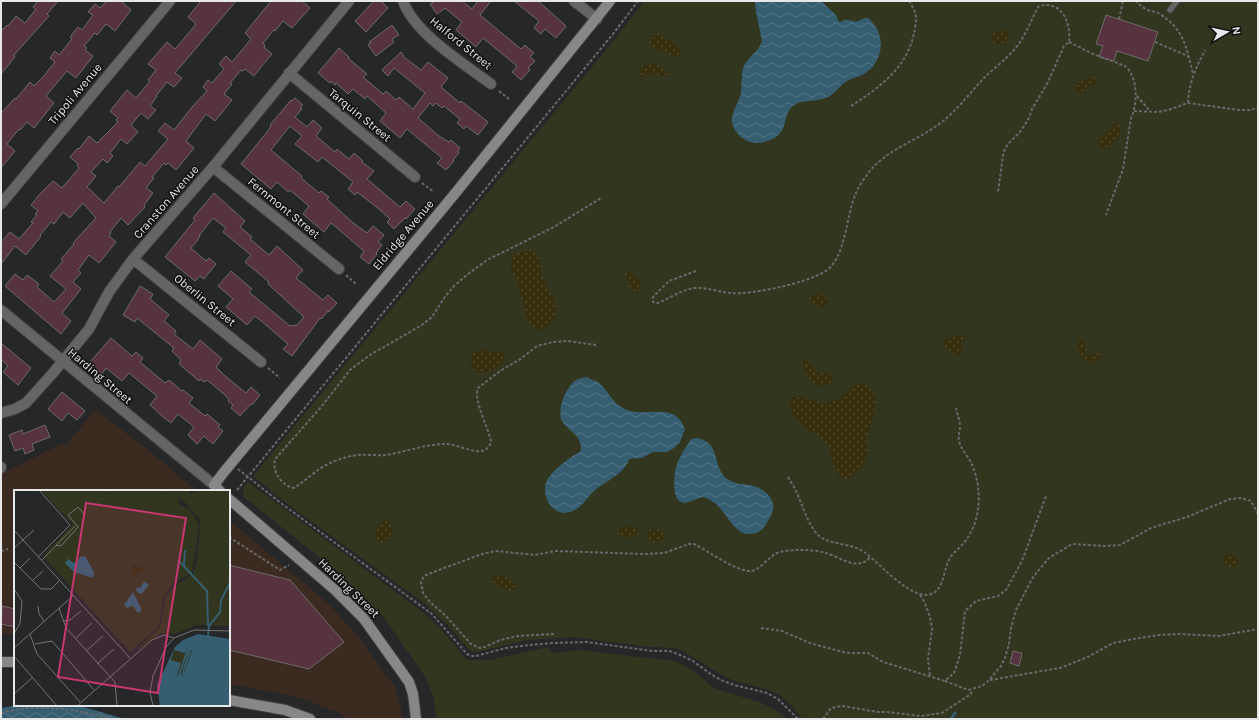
<svg xmlns="http://www.w3.org/2000/svg" width="1259" height="720" viewBox="0 0 1259 720" font-family="Karla,sans-serif">
	<style>
		.education { fill: #3b2a20 }
		.green { fill: #33361e }
		.sand { fill: url(#sand-dots) }
		.water { fill: url(#water-waves) }
		.lines { fill: none; stroke-linecap: round; stroke-linejoin: round }
		.stream { stroke: #365e71; stroke-width: 3 }
		.building { fill: #57333f; stroke: #6d6a6b }
		.lane-casing { stroke: #404244; stroke-width: 7 }
		.street-casing { stroke: #404244; stroke-width: 12 }
		.secondary-casing { stroke: #404244; stroke-width: 12 }
		.path { stroke: #67696b; stroke-width: 2; stroke-dasharray: 3 2; stroke-linecap: butt }
		.lane { stroke: #666564; stroke-width: 5 }
		.street { stroke: #666564; stroke-width: 10 }
		.secondary { stroke: #898786; stroke-width: 10 }
		.labels { text-anchor: middle; dominant-baseline: central; stroke-width: 3; stroke-linejoin: round; paint-order: stroke }
		.street-label { font-size: 12px; fill: #e7e8e9; stroke: #0f1011 }
		.inset-river { fill: none; stroke: #365e71; stroke-width: 2 }
		.inset-road { fill: none; stroke: #737476; stroke-width: 1 }
		.view { fill: #c83770; fill-opacity: 0.15; stroke: #c83770; stroke-width: 2 }
		.inset-edge { fill: none; stroke: #e7e8e9; stroke-width: 2 }
	</style>
	<defs>
		<pattern id="sand-dots" width="8" height="8" patternUnits="userSpaceOnUse"><rect width="8" height="8" fill="#362e0d"/><path d="M2 2h.1M6 6h.1" fill="none" stroke="#534c30" stroke-width="1.8" stroke-linecap="round"/></pattern>
		<pattern id="water-waves" width="16" height="10" patternUnits="userSpaceOnUse"><rect width="16" height="10" fill="#365e71"/><path d="M0 5q4-4 8 0t8 0" fill="none" stroke="#537585"/></pattern>
	</defs>
	<rect width="100%" height="100%" fill="#252729"/>
	<!-- education -->
	<path class="education" d="M 95,409 L 157,457 L 196,491 L 15,491 L 15,635 L 1,634 L 1,474 L 63,443 L 66,446 Z
		M 229,520 L 330,605 L 360,639 L 395,687 L 401,707 L 403,719 L 349,719 L 337,712 L 297,697 L 229,684 Z"/>
	<!-- green -->
	<path class="green" d="M 644,1 L 1258,1 L 1258,719 L 803,719 L 789,703 L 778,694 L 769,690 L 735,681 L 725,677 L 683,651 L 674,648 L 651,647 L 574,637 L 528,640 L 477,652 L 472,652 L 467,648 L 450,627 L 424,603 L 290,506 L 253,476 L 615,39 Z
		M 248,482 L 425,614 L 440,628 L 467,660 L 490,660 L 548,647 L 552,653 L 578,650 L 675,661 L 692,670 L 714,688 L 762,703 L 780,713 L 786,719 L 436,719 L 434,699 L 426,678 L 383,616 L 339,573 L 244,497 C 242,490 243,487 248,482 Z"/>
	<!-- sand -->
	<path class="sand" d="M 1006,30 L 1009,32 C 1011,43 1000,45 992,43 L 991,37 L 995,33 Z
		M 658,34 L 662,35 L 667,39 L 674,42 L 681,52 L 681,55 L 676,56 L 652,47 L 650,43 L 652,37 Z
		M 649,64 C 656,64 663,66 668,72 L 667,75 L 662,76 L 649,73 L 643,77 L 641,78 C 639,72 640,69 643,65 Z
		M 1093,77 L 1098,79 L 1097,83 L 1087,87 L 1081,93 L 1077,93 L 1076,88 L 1077,84 Z
		M 1114,122 L 1118,123 C 1123,134 1115,145 1104,148 L 1099,145 L 1098,141 C 1104,133 1110,133 1114,122 Z
		M 530,250 L 539,255 C 541,262 540,270 542,276 C 549,298 568,307 546,329 L 536,329 L 529,324 L 526,317 L 519,285 L 511,270 L 511,259 L 516,254 Z
		M 627,271 L 631,272 L 642,284 C 640,290 637,290 632,292 L 629,287 L 630,283 L 625,274 Z
		M 815,294 L 823,294 L 828,298 L 828,302 L 822,307 L 813,305 L 809,297 Z
		M 961,335 L 964,335 L 966,339 L 961,343 L 962,353 L 960,355 L 955,356 L 948,348 L 943,348 L 943,342 L 946,339 Z
		M 1080,337 L 1085,340 L 1086,353 L 1090,356 L 1098,352 L 1102,356 L 1096,362 L 1088,362 L 1078,353 L 1078,342 Z
		M 479,350 L 503,353 L 505,360 C 497,369 488,373 476,373 C 469,366 467,353 479,350 Z
		M 804,360 L 810,362 L 815,372 L 819,373 L 828,373 L 832,377 L 831,382 L 827,385 L 821,386 L 810,380 L 802,365 Z
		M 862,383 L 870,386 L 875,396 L 875,406 L 874,414 L 866,438 L 867,453 L 864,465 L 849,479 L 842,479 C 831,468 835,455 827,445 C 814,429 787,422 790,397 L 800,396 L 813,401 L 825,403 L 839,398 L 853,386 Z
		M 386,519 L 391,523 L 392,531 L 387,541 L 379,543 L 374,536 L 380,523 Z
		M 621,527 L 633,527 L 637,528 L 639,533 C 633,537 619,542 619,530 Z
		M 654,529 L 661,530 L 664,534 L 663,540 L 654,542 L 649,540 L 647,532 L 649,530 Z
		M 1232,554 L 1237,555 L 1238,565 C 1234,568 1229,567 1224,565 L 1223,559 L 1225,555 Z
		M 495,574 C 503,576 515,580 517,588 L 510,591 C 502,588 492,586 491,576 Z"/>
	<!-- water -->
	<path class="water" d="M 755,1 L 821,1 L 836,15 L 839,22 C 841,22 842,21 844,20 C 849,19 854,23 859,21 C 862,20 864,17 868,18 C 869,19 871,20 872,22 C 887,38 882,63 864,74 C 858,77 852,78 847,81 C 839,86 834,95 826,98 C 816,102 801,99 793,106 C 783,114 788,129 776,137 C 763,145 749,146 738,134 C 734,129 731,124 732,118 C 733,109 740,101 741,92 C 742,84 741,76 743,68 C 747,57 759,52 762,41 L 756,12 Z
		M 587,377 C 590,379 593,380 596,381 C 609,389 612,406 630,411 C 651,416 675,402 685,429 L 680,442 L 674,448 L 667,452 L 653,452 L 642,458 L 629,459 C 628,462 627,465 625,467 C 617,478 602,483 593,492 C 586,499 581,509 570,512 C 552,517 540,495 547,480 C 552,471 571,456 580,452 C 585,437 568,431 562,421 C 556,410 567,384 578,379 C 580,378 584,378 587,377 Z
		M 697,438 C 719,442 713,461 723,475 C 732,486 746,483 757,487 C 767,491 777,502 772,513 C 769,519 766,527 760,531 C 740,542 731,521 720,508 C 716,503 709,499 703,497 C 697,498 691,502 685,503 C 670,503 674,473 677,464 C 680,456 686,447 691,439 Z
		M 19,705 L 77,705 L 125,719 L 1,719 L 1,708 Z"/>
	<g class="lines">
		<!-- stream -->
		<path class="stream" d="M 951,719 L 955,713"/>
	</g>
	<!-- building -->
	<path class="building" d="M 38,1 L 58,1 L 47,14 L 49,16 L 14,55 L 15,57 L 1,74 L 1,31 L 7,25 L 8,26 L 16,16 L 25,23 L 36,9 L 33,7 Z
		M 107,1 L 121,1 L 131,10 L 115,31 L 106,24 L 97,35 L 95,33 L 84,46 L 87,48 L 85,50 L 93,56 L 76,78 L 67,71 L 46,96 L 54,103 L 34,128 L 27,122 L 20,130 L 19,129 L 7,144 L 15,151 L 1,168 L 1,113 L 15,98 L 16,99 L 30,82 L 34,86 L 43,77 L 55,62 L 50,58 L 55,51 L 59,55 L 72,39 L 70,37 L 78,27 L 82,30 L 93,15 L 88,12 L 95,4 L 100,8 Z
		M 201,1 L 236,1 L 175,73 L 182,78 L 174,87 L 167,82 L 156,96 L 157,96 L 150,106 L 156,110 L 148,119 L 141,113 L 131,125 L 138,132 L 127,144 L 121,139 L 110,153 L 113,156 L 107,163 L 103,159 L 102,160 L 91,172 L 96,176 L 87,187 L 104,203 L 118,186 L 119,187 L 140,162 L 145,166 L 168,139 L 158,131 L 165,123 L 174,130 L 192,107 L 207,91 L 203,87 L 208,80 L 212,83 L 224,69 L 219,64 L 226,56 L 232,62 L 251,39 L 245,33 L 271,1 L 302,1 L 310,8 L 292,28 L 283,21 L 275,31 L 274,30 L 263,43 L 265,45 L 264,47 L 272,54 L 261,67 L 254,76 L 245,69 L 243,71 L 241,70 L 230,83 L 232,84 L 224,94 L 232,100 L 215,121 L 206,114 L 186,141 L 194,148 L 176,170 L 168,163 L 166,165 L 164,163 L 152,177 L 154,178 L 146,188 L 153,193 L 144,205 L 145,207 L 128,225 L 121,218 L 110,232 L 111,233 L 109,236 L 116,242 L 99,263 L 89,255 L 78,270 L 81,273 L 73,282 L 81,289 L 62,313 L 71,321 L 61,334 L 5,286 L 15,274 L 23,280 L 27,275 L 39,284 L 37,287 L 54,302 L 66,289 L 50,276 L 63,261 L 61,259 L 74,244 L 73,243 L 96,218 L 83,203 L 70,218 L 63,212 L 54,224 L 51,222 L 40,235 L 41,236 L 26,255 L 15,246 L 1,264 L 1,242 L 10,232 L 19,239 L 33,223 L 31,222 L 37,215 L 35,214 L 38,211 L 31,205 L 39,195 L 53,181 L 62,188 L 79,168 L 77,166 L 78,164 L 70,157 L 78,148 L 79,149 L 89,136 L 97,143 L 118,122 L 116,120 L 118,118 L 110,111 L 127,90 L 136,98 L 150,81 L 148,80 L 156,70 L 148,64 L 167,42 L 175,49 L 183,40 L 196,24 L 188,17 Z
		M 374,1 L 381,1 L 388,8 L 366,32 L 355,21 Z
		M 435,1 L 462,1 L 472,9 L 478,1 L 491,1 L 480,15 L 521,49 L 525,45 L 534,53 L 530,57 L 535,61 L 528,68 L 530,70 L 521,80 L 512,72 L 517,66 L 483,38 L 476,47 L 456,30 L 462,22 L 445,8 L 437,14 L 430,4 Z
		M 514,1 L 538,1 L 566,26 L 556,38 L 545,29 L 541,34 L 534,28 L 539,21 Z
		M 1106,15 L 1158,32 L 1148,61 L 1117,51 L 1114,61 L 1099,57 L 1103,46 L 1096,44 Z
		M 392,25 L 399,35 L 392,39 L 394,42 L 376,56 L 368,45 L 371,43 L 369,42 Z
		M 339,48 L 349,57 L 348,58 L 367,74 L 363,77 L 383,94 L 386,91 L 396,100 L 399,97 L 413,109 L 425,93 L 394,68 L 388,76 L 382,70 L 401,52 L 405,58 L 421,70 L 428,62 L 448,78 L 441,87 L 460,103 L 461,101 L 488,122 L 478,135 L 466,126 L 464,129 L 457,123 L 460,119 L 444,106 L 442,108 L 436,103 L 433,106 L 430,103 L 418,118 L 439,136 L 449,142 L 451,140 L 460,148 L 458,151 L 459,153 L 453,160 L 454,161 L 446,170 L 437,163 L 442,158 L 407,129 L 400,138 L 380,121 L 386,113 L 367,96 L 365,99 L 353,89 L 348,94 L 336,83 L 335,85 L 331,81 L 330,83 L 318,73 Z
		M 295,98 L 303,105 L 300,108 L 302,109 L 295,117 L 307,127 L 313,120 L 322,128 L 316,136 L 335,152 L 337,149 L 349,159 L 354,153 L 363,161 L 362,162 L 374,171 L 367,179 L 400,207 L 406,201 L 415,209 L 406,219 L 405,218 L 394,229 L 387,222 L 390,219 L 379,209 L 357,192 L 355,195 L 348,189 L 353,182 L 322,157 L 318,162 L 295,144 L 302,136 L 290,126 L 271,150 L 302,176 L 301,178 L 319,193 L 321,191 L 329,197 L 327,199 L 352,222 L 367,233 L 373,226 L 384,235 L 378,242 L 382,245 L 376,253 L 377,254 L 369,264 L 360,257 L 364,251 L 331,223 L 324,232 L 303,214 L 309,206 L 290,190 L 288,192 L 277,182 L 271,189 L 241,164 L 267,132 L 271,126 L 270,125 L 291,100 L 292,101 Z
		M 214,193 L 245,221 L 240,227 L 252,237 L 250,239 L 269,255 L 277,246 L 303,270 L 296,278 L 323,300 L 328,295 L 337,303 L 329,312 L 328,311 L 321,319 L 320,318 L 292,356 L 283,349 L 288,344 L 266,325 L 255,316 L 247,325 L 226,307 L 233,299 L 218,286 L 231,271 L 252,289 L 249,292 L 290,326 L 297,325 L 304,317 L 268,284 L 269,282 L 245,262 L 251,255 L 223,232 L 226,228 L 213,218 L 199,236 L 200,236 L 197,241 L 191,248 L 206,261 L 209,258 L 216,264 L 204,279 L 200,276 L 195,281 L 165,257 L 195,220 L 193,218 Z
		M 140,286 L 153,294 L 150,299 L 169,315 L 164,321 L 176,331 L 174,334 L 193,349 L 200,340 L 222,359 L 216,367 L 224,375 L 246,393 L 251,387 L 260,395 L 252,405 L 251,404 L 240,416 L 231,408 L 233,405 L 228,401 L 229,400 L 225,395 L 207,380 L 204,382 L 200,379 L 199,381 L 179,364 L 181,360 L 172,351 L 174,348 L 137,318 L 135,322 L 123,315 Z
		M 111,338 L 132,356 L 136,352 L 143,358 L 140,362 L 165,383 L 169,380 L 182,391 L 183,390 L 193,398 L 189,403 L 205,416 L 207,414 L 220,425 L 218,427 L 223,431 L 213,444 L 204,436 L 197,444 L 188,435 L 194,427 L 178,414 L 171,423 L 162,416 L 150,405 L 157,396 L 129,373 L 122,381 L 106,368 L 102,374 L 89,363 Z
		M 1,343 L 31,368 L 18,385 L 3,372 L 8,366 L 1,359 Z
		M 62,392 L 85,411 L 77,420 L 68,413 L 62,421 L 48,409 Z
		M 45,425 L 50,437 L 32,444 L 34,450 L 25,454 L 23,448 L 15,451 L 9,435 L 22,430 L 23,434 Z
		M 229,565 L 290,580 L 344,642 L 309,669 L 229,650 Z
		M 2,606 L 15,609 L 15,627 L 1,624 Z
		M 1013,651 L 1022,653 L 1019,666 L 1010,663 Z"/>
	<g class="lines">
		<defs>
			<path id="lane" d="M 1170,10 L 1177,1"/>
			<path id="street" d="M 403,1 C 415,34 463,63 491,84
				M 574,1 L 597,19
				M 289,73 L 415,177
				M 213,167 L 339,269
				M 1,204 L 170,1
				M 133,259 L 261,362
				M 1,310 L 214,485
				M 1,413 L 15,409 L 26,403 L 53,373 L 89,329 L 109,292 L 133,259 L 213,167 L 349,1
				M 1,467 L 1,468"/>
			<path id="secondary" d="M 220,491 L 214,485 L 224,472 L 453,196 L 610,1
				M 229,499 L 335,590 L 364,619 L 409,682 L 413,694 L 416,719
				M 1,662 L 15,662
				M 229,700 L 285,710 L 310,719"/>
		</defs>
		<!-- lane casing -->
		<use href="#lane" class="lane-casing"/>
		<!-- street casing -->
		<use href="#street" class="street-casing"/>
		<!-- secondary casing -->
		<use href="#secondary" class="secondary-casing"/>
		<!-- path -->
		<path class="path" d="M 1135,1 C 1139,4 1143,8 1148,10 C 1152,12 1156,11 1160,14 C 1185,31 1186,47 1193,74
			M 1119,19 L 1123,1
			M 1069,42 L 1093,54 L 1125,66 C 1138,77 1138,103 1131,118 L 1123,169 L 1106,215
			M 1155,42 L 1188,56
			M 499,91 L 510,100
			M 1137,96 L 1150,111
			M 1188,103 C 1189,82 1196,68 1205,50
			M 851,106 C 879,88 907,68 914,33 C 915,29 916,23 916,18 C 916,12 912,6 909,1
			M 1134,111 L 1158,112 L 1168,110 L 1188,103 L 1239,110 L 1251,110 L 1258,107
			M 422,183 L 434,192
			M 696,271 L 669,281 L 653,297 L 653,302 L 658,303 C 670,298 682,290 694,288 C 706,287 719,292 730,293 C 752,295 806,283 824,272 C 846,260 846,215 856,193 C 859,185 865,178 869,172 C 888,148 920,140 943,121 C 958,109 970,93 983,79 C 994,68 1008,58 1018,45 C 1027,33 1031,19 1039,6 C 1063,0 1071,24 1069,42 L 1064,46 L 1047,84 L 1032,109 L 1029,118 L 1020,132 L 1008,144 L 1005,149 L 1003,155 L 998,192
			M 346,275 L 357,285
			M 596,345 L 568,341 L 553,342 L 537,346 L 519,360 L 500,371 L 478,388 C 473,401 489,428 491,442 C 485,462 459,443 445,444 C 426,444 405,452 386,455 C 377,456 367,454 358,455 C 348,456 336,460 326,465 C 315,471 305,481 294,488 C 281,485 272,472 275,459 L 321,407 L 350,370 L 370,355 L 422,325 L 432,317 L 444,298 L 454,286 L 468,274 L 487,260 L 554,227 L 601,198
			M 268,368 L 280,378
			M 238,469 L 282,504 L 432,614 L 467,654 L 471,656 L 476,656 L 506,648 L 529,645 L 554,643 L 587,642 L 652,651 L 670,651 L 680,655 L 693,661 L 712,675 L 721,680 L 734,685 L 767,693 L 778,699 L 798,719
			M 788,477 C 791,482 795,488 797,493 C 803,507 807,522 817,534 C 829,546 850,542 864,552 C 880,563 911,601 931,594 C 945,589 943,569 950,558 C 954,551 962,547 966,540 C 981,520 982,490 973,467 C 970,458 961,450 959,441 C 958,435 960,431 960,426 C 960,420 957,414 956,408
			M 237,490 L 613,34 L 638,1
			M 229,537 L 280,570 L 289,565
			M 1,551 L 8,549
			M 920,595 L 925,603 L 930,617 L 932,629 L 928,659 L 930,677
			M 761,628 L 782,631 L 810,643 L 843,652 L 851,653 L 868,653 L 883,662 L 945,681 L 954,673 L 960,655 L 965,611 L 976,601 L 998,596 L 1006,590 L 1022,561 L 1046,496
			M 554,634 L 518,636 L 500,640 L 485,647 L 480,648 L 471,644 L 445,615 L 430,602 L 423,593 L 421,582 L 424,576 L 436,571 L 485,553 L 497,551 L 535,555 L 555,551 L 643,554 L 664,553 L 689,544 L 694,544 C 710,552 732,569 749,571 C 759,572 768,557 777,553 C 785,550 796,550 805,550 C 811,550 819,551 826,553 C 840,557 859,572 870,557
			M 990,680 L 1060,668 L 1088,657 L 1113,643 L 1139,638 L 1159,635 L 1178,634 L 1219,636 L 1258,629
			M 945,681 L 968,690 L 982,686 L 988,681 L 1001,666 L 1005,658 L 1009,644 L 1011,628 L 1016,610 L 1033,577 L 1049,558 L 1072,544 L 1105,546 L 1120,545 L 1151,528 L 1187,517 L 1230,499 L 1241,498 L 1251,501 L 1258,514
			M 1,713 C 37,703 77,709 112,719
			M 823,719 L 831,708 L 842,706 L 878,712 L 887,712 L 921,716 L 942,713 L 971,694 L 972,690"/>
		<!-- lane -->
		<use href="#lane" class="lane"/>
		<!-- street -->
		<use href="#street" class="street"/>
		<!-- secondary -->
		<use href="#secondary" class="secondary"/>
	</g>
	<g class="labels">
		<!-- street labels -->
		<g class="street-label">
			<text transform="translate(461 43) rotate(39)">Halford Street</text>
			<text transform="translate(75 94) rotate(-50)">Tripoli Avenue</text>
			<text transform="translate(360 115) rotate(39)">Tarquin Street</text>
			<text transform="translate(166 202) rotate(-49)">Cranston Avenue</text>
			<text transform="translate(284 208) rotate(39)">Fernmont Street</text>
			<text transform="translate(403 235) rotate(-50)">Eldridge Avenue</text>
			<text transform="translate(205 300) rotate(39)">Oberlin Street</text>
			<text transform="translate(100 376) rotate(40)">Harding Street</text>
			<text transform="translate(349 588) rotate(44)">Harding Street</text>
		</g>
	</g>
	<!-- overview -->
	<g transform="translate(14 490)">
		<rect width="216" height="216" fill="#252729"/>
		<path d="M 102,0 L 141,0 L 165,8 L 165,14 L 176,20 L 185,34 L 178,83 L 158,94 L 149,108 L 145,136 L 116,162 L 29,66 L 59,34 L 51,26 L 66,15 L 65,7 L 90,5 ZM 185,50 L 216,56 L 216,136 L 182,135 L 161,144 L 148,143 L 118,164 L 146,137 L 151,108 L 159,97 L 179,84 L 182,75 Z" fill="#33361e"/>
		<path d="M 119,74 L 128,78 L 129,81 L 117,86 Z" fill="#362e0d"/>
		<path d="M 27,0 L 102,0 L 90,6 L 66,7 L 66,15 L 51,26 ZM 141,0 L 176,0 L 176,5 L 182,0 L 216,0 L 216,56 L 185,50 L 186,30 L 169,10 ZM 173,158 L 178,159 L 169,188 L 163,185 L 157,170 L 160,160 Z" fill="#33361e"/>
		<path d="M 71,66 L 80,82 L 79,88 L 60,82 L 51,73 L 54,69 L 62,74 L 66,67 ZM 130,91 L 135,95 L 128,104 L 124,103 L 121,99 L 127,97 ZM 119,102 L 127,118 L 127,122 L 123,122 L 119,116 L 113,118 L 110,115 ZM 184,144 L 216,149 L 216,216 L 146,216 L 143,195 L 161,157 L 169,150 ZM 173,158 L 178,160 L 169,187 L 163,185 L 167,173 L 157,170 L 160,160 L 171,163 Z" fill="#365e71" fill-rule="evenodd"/>
		<path class="inset-river" d="M 164,70 L 193,101 L 194,136M 170,76 L 171,60M 194,146 L 195,136 L 206,122 L 207,110 L 216,93M 174,159 L 176,160 L 168,186 L 165,185 Z"/>
		<path class="inset-road" d="M 0,40 L 116,168M 42,55 L 47,56 L 64,37 L 54,25 L 64,17 L 71,25M 0,58 L 20,40M 24,67 L 56,35 L 25,0M 28,70 L 61,36M 0,72 L 27,99 L 37,99 L 46,90M 6,78 L 16,68M 18,91 L 29,81M 0,99 L 8,111 L 6,133 L 0,144M 24,116 L 25,124 L 30,131M 45,118 L 52,138 L 101,192 L 103,216M 49,131 L 56,130 L 67,121M 16,144 L 23,164 L 66,212M 61,149 L 78,133M 21,154 L 38,151 L 80,200M 0,158 L 60,105M 72,161 L 89,146M 0,166 L 43,216M 83,174 L 100,159M 0,204 L 19,187M 63,216 L 138,150 L 150,145 L 160,148M 139,216 L 136,202 L 139,186 L 152,157 L 160,148 L 180,140 L 216,141"/>
		<path class="view" d="M 72,13 L 172,28 L 144,203 L 44,187 Z"/>
		<rect width="216" height="216" class="inset-edge"/>
	</g>
	<!-- border -->
	<rect width="1259" height="720" fill="none" stroke="#e7e8e9" stroke-width="4"/>
	<!-- north arrow -->
	<g transform="translate(1227 32) rotate(81)" stroke="#0f1011" stroke-width="3" paint-order="stroke">
	<path d="M0-3L7 15L0 10L-7 15Z" fill="#e7e8e9"/>
	<text y="-6" font-size="11" font-weight="bold" text-anchor="middle" fill="#e7e8e9">N</text>
	</g>
</svg>
